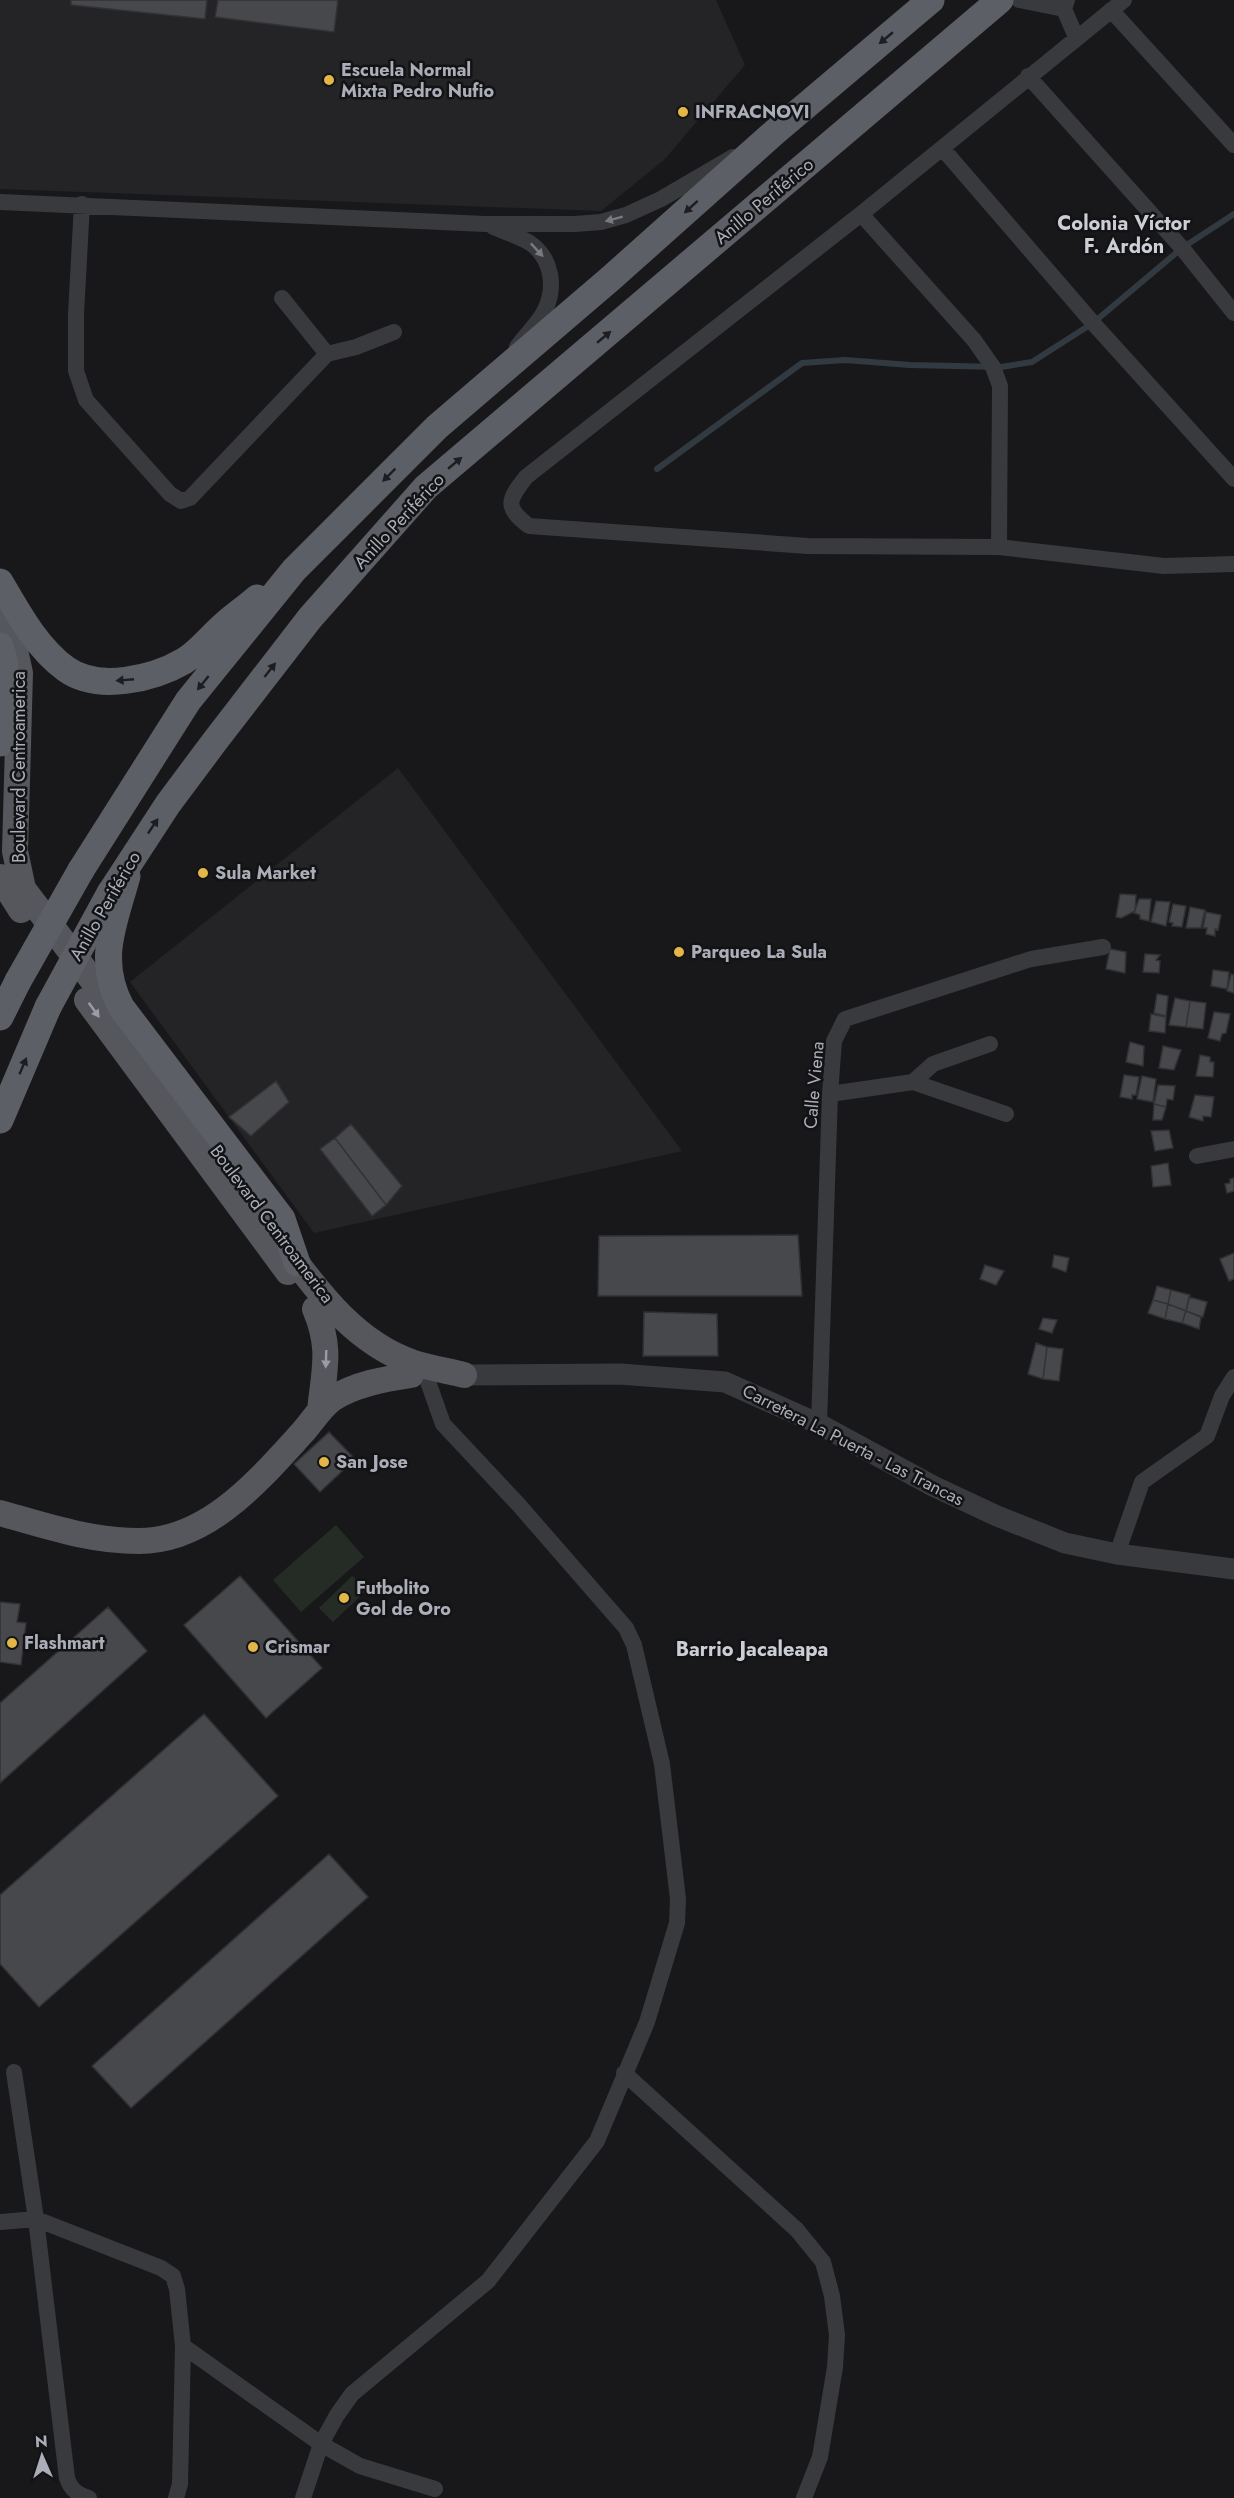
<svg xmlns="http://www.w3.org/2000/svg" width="1234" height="2498" viewBox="0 0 1234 2498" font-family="Jost,sans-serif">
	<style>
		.built { fill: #242426 }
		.green { fill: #242c25 }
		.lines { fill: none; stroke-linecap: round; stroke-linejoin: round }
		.stream { stroke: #323a41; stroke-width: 6 }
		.building { fill: #47484c; stroke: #323235; stroke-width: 1.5 }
		.minor { stroke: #393a3e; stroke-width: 16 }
		.tertiary { stroke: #393a3e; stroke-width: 21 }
		.primary { stroke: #55575d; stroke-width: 26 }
		.trunk { stroke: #5d5f66; stroke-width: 27 }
		.trunk-bridge { stroke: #5d5f66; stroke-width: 27 }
		.oneway { fill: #1e1e21 }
		.oneway2 { fill: #787a81 }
		.oneway3 { fill: #9a9da6 }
		.poi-dot { fill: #e2b647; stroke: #131315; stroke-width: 2 }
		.labels { text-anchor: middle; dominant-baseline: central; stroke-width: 5; stroke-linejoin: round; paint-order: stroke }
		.poi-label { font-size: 18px; font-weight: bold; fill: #abaeb8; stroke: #131315; text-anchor: start }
		.street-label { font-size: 18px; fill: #abaeb8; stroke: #131315 }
		.neighbourhood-label { font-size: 20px; font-weight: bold; fill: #ccced5; stroke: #131315 }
	</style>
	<rect width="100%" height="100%" fill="#18181a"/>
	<!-- built -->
	<path class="built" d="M 0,0 L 716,0 L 745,65 L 664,160 L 601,211 L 0,189 Z
		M 398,768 L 682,1151 L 314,1233 L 130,982 Z"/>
	<!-- green -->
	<path class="green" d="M 336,1525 L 364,1557 L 301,1612 L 273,1580 Z
		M 352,1576 L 369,1588 L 333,1622 L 319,1608 Z"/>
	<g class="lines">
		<!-- stream -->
		<path class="stream" d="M 657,469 L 802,363 L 845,360 L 910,365 L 1001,367 L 1032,362 L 1093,323 L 1182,248 L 1234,214"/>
	</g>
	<!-- building -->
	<path class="building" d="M 71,0 L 207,0 L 205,19 L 71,5 Z
		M 218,0 L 338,0 L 334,32 L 215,17 Z
		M 1120,894 L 1136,895 L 1135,911 L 1121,918 L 1116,917 Z
		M 1139,899 L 1151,899 L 1149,921 L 1140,919 L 1140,915 L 1134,913 Z
		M 1156,901 L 1170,902 L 1166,926 L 1151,922 Z
		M 1173,904 L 1186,906 L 1182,927 L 1172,926 L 1173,923 L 1169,922 Z
		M 1190,907 L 1205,910 L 1201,928 L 1186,928 Z
		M 1206,912 L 1221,915 L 1218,930 L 1215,929 L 1215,936 L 1206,934 L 1207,928 L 1203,928 Z
		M 1110,949 L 1126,952 L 1125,973 L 1106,969 Z
		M 1145,954 L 1160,955 L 1156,960 L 1160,961 L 1159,973 L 1143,972 Z
		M 1213,970 L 1229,972 L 1227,989 L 1211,986 Z
		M 1231,974 L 1234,975 L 1234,993 L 1227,991 Z
		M 1157,994 L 1168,996 L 1166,1016 L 1154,1013 Z
		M 1175,998 L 1190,1001 L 1186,1027 L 1169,1025 Z
		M 1190,1001 L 1206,1003 L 1203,1029 L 1186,1027 Z
		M 1214,1012 L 1230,1014 L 1226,1033 L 1222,1034 L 1220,1041 L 1208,1038 Z
		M 1151,1014 L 1166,1017 L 1165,1033 L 1149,1031 Z
		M 1130,1042 L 1144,1046 L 1143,1066 L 1126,1062 Z
		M 1163,1046 L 1181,1050 L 1174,1070 L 1159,1068 Z
		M 1200,1055 L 1210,1057 L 1210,1062 L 1214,1062 L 1213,1077 L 1196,1076 Z
		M 1124,1075 L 1139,1077 L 1136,1095 L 1132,1095 L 1132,1099 L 1120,1097 Z
		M 1142,1076 L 1156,1079 L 1153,1102 L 1137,1099 Z
		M 276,1081 L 289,1102 L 251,1136 L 229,1117 Z
		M 1158,1085 L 1175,1086 L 1173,1100 L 1167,1099 L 1166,1107 L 1154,1104 Z
		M 1195,1095 L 1214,1097 L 1211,1117 L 1203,1116 L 1203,1121 L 1189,1117 Z
		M 1154,1104 L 1166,1107 L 1162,1120 L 1153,1120 Z
		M 351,1124 L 402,1186 L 386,1205 L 335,1138 Z
		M 1169,1130 L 1173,1148 L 1155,1151 L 1151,1131 Z
		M 335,1138 L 386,1205 L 372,1216 L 320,1149 Z
		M 1168,1163 L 1171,1185 L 1153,1187 L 1151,1166 Z
		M 1234,1178 L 1234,1191 L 1227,1193 L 1225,1184 L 1230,1183 L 1230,1179 Z
		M 798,1235 L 802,1296 L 598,1296 L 599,1236 Z
		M 1234,1253 L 1234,1279 L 1229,1281 L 1220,1259 Z
		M 1054,1255 L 1069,1258 L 1066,1272 L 1052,1267 Z
		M 985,1265 L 1004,1271 L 996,1285 L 980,1279 Z
		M 1157,1286 L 1171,1290 L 1168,1304 L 1153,1300 Z
		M 1171,1290 L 1190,1295 L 1186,1311 L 1168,1304 Z
		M 1189,1297 L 1207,1302 L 1203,1317 L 1186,1311 Z
		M 1153,1300 L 1168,1304 L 1165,1319 L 1148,1313 Z
		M 1168,1304 L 1186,1311 L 1182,1323 L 1165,1319 Z
		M 1186,1311 L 1201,1317 L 1199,1329 L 1182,1323 Z
		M 644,1312 L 717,1314 L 718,1356 L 643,1356 Z
		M 1043,1318 L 1057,1320 L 1052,1333 L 1039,1329 Z
		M 1036,1343 L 1047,1347 L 1043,1379 L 1028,1374 Z
		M 1047,1347 L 1063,1349 L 1059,1381 L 1043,1379 Z
		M 329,1432 L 355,1459 L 320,1492 L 294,1464 Z
		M 240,1576 L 322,1668 L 266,1718 L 184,1625 Z
		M 0,1602 L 20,1604 L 17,1622 L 26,1623 L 21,1665 L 0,1662 Z
		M 108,1607 L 147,1651 L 0,1783 L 0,1703 Z
		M 204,1714 L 278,1796 L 39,2007 L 0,1964 L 0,1895 Z
		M 329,1854 L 368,1897 L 131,2108 L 92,2066 Z"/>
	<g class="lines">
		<!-- minor -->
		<path class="minor" d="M 1019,0 L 1064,9
			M 1067,0 L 1064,9 L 1076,37
			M 1124,0 L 861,214 L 526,477 C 508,500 504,507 529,526 L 808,546 L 999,547 L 1164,566 L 1234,564
			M 1111,10 L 1234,145
			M 1028,76 L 1182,248 L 1234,313
			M 942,148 L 1093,323 L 1234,479
			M 0,202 L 485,224 L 575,224 L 601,222 L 626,215 L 661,199 L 733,157
			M 82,204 L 76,314 L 76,371 L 86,400 L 170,494 L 181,501 L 190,498 L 327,354 L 356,347 L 394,332
			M 861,214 L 974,340 L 993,367 L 1000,386 L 999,547
			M 492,226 C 504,232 519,236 530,243 C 552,258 556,287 545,310 C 539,323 525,335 517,347
			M 282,298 L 327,354
			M 913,1082 L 933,1064 L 990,1044
			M 830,1094 L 913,1082 L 1006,1114
			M 1197,1156 L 1234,1149
			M 819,1424 L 830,1094 L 834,1041 L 845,1019 L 1031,959 L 1103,947
			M 1117,1554 L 1142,1482 L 1207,1436 L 1222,1396 L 1234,1377
			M 14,2072 L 36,2219 L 67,2478 C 71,2490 77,2494 89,2498
			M 624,2073 L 797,2230 L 823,2262 L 832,2296 L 837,2335 L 835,2367 L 820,2457 L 804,2498
			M 0,2222 L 36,2219 L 161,2268 L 173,2276 L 177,2289 L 183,2346 L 321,2444 L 360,2466 L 435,2489
			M 176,2498 L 180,2484 L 183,2346
			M 303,2498 L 321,2444 L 337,2415 L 352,2394 L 488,2281 L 597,2141 L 647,2022 L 677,1923 L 678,1899 L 662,1764 L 634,1645 L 626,1628 L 518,1504 L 443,1424 L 426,1376"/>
		<!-- tertiary -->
		<path class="tertiary" d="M 464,1375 L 620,1374 L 725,1382 L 819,1424 L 933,1486 L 997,1516 L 1065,1543 L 1117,1554 L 1234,1569"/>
		<!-- primary -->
		<path class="primary" d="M 0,603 L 13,641 L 20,673 L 15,851 L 23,889 L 119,1015
			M 0,877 L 21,910
			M 87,1000 L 288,1272
			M 285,1247 C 319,1294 357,1344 414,1363 C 430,1368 448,1371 464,1375
			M 315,1309 C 332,1349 324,1370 320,1411
			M 0,1513 C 46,1526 90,1541 139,1541 C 208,1541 259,1480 302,1433 C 312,1422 320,1408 332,1399 C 355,1384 385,1379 411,1375"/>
		<!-- trunk -->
		<path class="trunk" d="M 0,582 C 18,613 37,648 66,669 C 98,692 153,679 184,661 C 199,652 212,635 225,624 C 235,615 247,607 257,598
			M 0,646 C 11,676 4,712 0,743
			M 81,870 L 188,701 L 294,570 L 437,427 L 610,279 L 776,131 L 931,0
			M 127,876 C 114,924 96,959 121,1007 L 282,1219 L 297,1263
			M 110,893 L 168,804 L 215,741 L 310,618 L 426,487 L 1000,0
			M 0,1017 L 18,981
			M 0,1120 L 48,1007"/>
		<!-- trunk-bridge -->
		<path class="trunk-bridge" d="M 18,981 L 81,870
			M 48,1007 L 110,893"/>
	</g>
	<!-- one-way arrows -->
	<defs><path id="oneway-solid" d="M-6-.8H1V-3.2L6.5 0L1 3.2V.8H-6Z" transform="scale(1.5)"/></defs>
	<g class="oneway">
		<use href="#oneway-solid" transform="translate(886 38) rotate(140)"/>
		<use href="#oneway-solid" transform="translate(691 207) rotate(138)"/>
		<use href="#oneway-solid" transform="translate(604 337) rotate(-40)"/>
		<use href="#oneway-solid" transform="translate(455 463) rotate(-40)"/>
		<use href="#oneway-solid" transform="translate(389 475) rotate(135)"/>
		<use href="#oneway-solid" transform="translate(270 670) rotate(-52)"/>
		<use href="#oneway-solid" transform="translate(125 680) rotate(175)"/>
		<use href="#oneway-solid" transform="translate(203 683) rotate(129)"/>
		<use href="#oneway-solid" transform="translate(153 826) rotate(-56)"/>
		<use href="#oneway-solid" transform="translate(23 1066) rotate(-67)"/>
	</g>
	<g class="oneway2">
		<use href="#oneway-solid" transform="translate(614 219) rotate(165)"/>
		<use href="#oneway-solid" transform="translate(537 250) rotate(47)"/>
	</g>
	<g class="oneway3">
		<use href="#oneway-solid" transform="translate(94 1010) rotate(54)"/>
		<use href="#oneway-solid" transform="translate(326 1359) rotate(92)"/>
	</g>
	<!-- markers -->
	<g class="poi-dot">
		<circle cx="329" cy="80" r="6"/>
		<circle cx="683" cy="112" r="6"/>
		<circle cx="203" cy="873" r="6"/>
		<circle cx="679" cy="952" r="6"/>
		<circle cx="324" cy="1462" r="6"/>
		<circle cx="344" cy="1598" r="6"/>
		<circle cx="12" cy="1643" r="6"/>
		<circle cx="253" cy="1647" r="6"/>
	</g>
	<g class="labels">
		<!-- poi labels -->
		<g class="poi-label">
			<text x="341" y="70">Escuela Normal<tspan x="341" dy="21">Mixta Pedro Nufio</tspan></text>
			<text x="695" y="112">INFRACNOVI</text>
			<text x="215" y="873">Sula Market</text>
			<text x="691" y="952">Parqueo La Sula</text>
			<text x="336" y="1462">San Jose</text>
			<text x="356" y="1588">Futbolito<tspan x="356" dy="21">Gol de Oro</tspan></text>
			<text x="24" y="1643">Flashmart</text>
			<text x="265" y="1647">Crismar</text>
		</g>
		<!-- street labels -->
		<g class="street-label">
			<text transform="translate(764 201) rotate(-40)">Anillo Periférico</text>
			<text transform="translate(399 521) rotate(-47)">Anillo Periférico</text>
			<text transform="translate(19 767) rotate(-90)">Boulevard Centroamerica</text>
			<text transform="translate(105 906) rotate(-60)">Anillo Periférico</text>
			<text transform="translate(814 1085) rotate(-85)">Calle Viena</text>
			<text transform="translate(272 1224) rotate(53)">Boulevard Centroamerica</text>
			<text transform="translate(853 1445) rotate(27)">Carretera La Puerta - Las Trancas</text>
		</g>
		<!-- neighbourhood labels -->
		<g class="neighbourhood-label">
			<text x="1124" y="223">Colonia Víctor<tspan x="1124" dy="23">F. Ardón</tspan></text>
			<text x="752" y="1649">Barrio Jacaleapa</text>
		</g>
	</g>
	<!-- north arrow -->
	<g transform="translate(42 2456) rotate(357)" stroke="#131315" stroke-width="4.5" paint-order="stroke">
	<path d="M0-4.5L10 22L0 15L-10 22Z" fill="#abaeb8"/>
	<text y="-9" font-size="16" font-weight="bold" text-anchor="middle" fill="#abaeb8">N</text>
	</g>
</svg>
